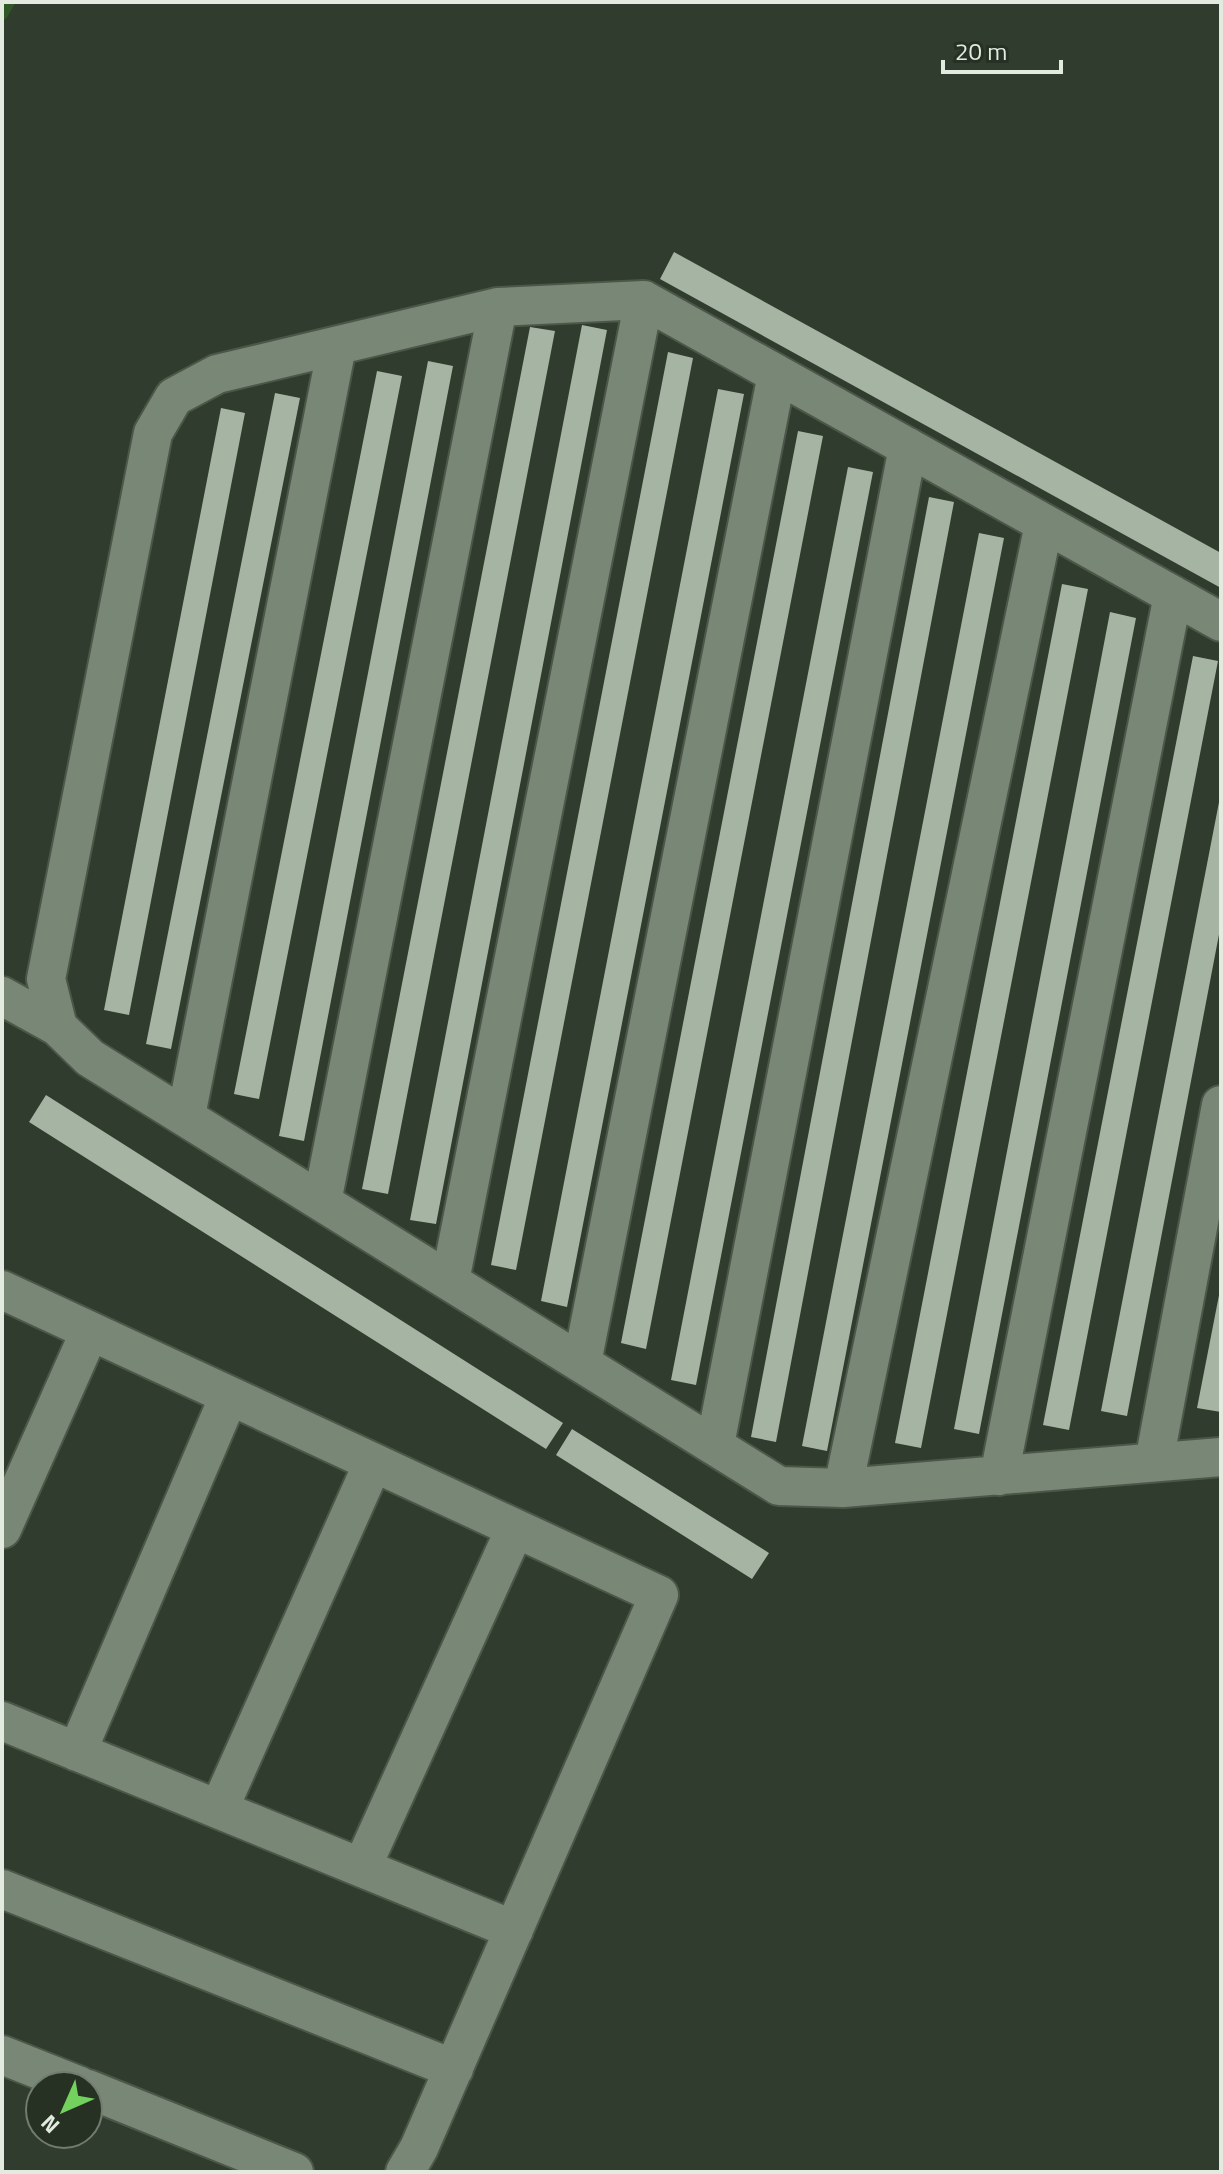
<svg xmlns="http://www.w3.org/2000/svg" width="1223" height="2174" viewBox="0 0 1223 2174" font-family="'Titillium Web',sans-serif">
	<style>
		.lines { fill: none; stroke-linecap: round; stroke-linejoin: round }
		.stream { stroke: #2f5826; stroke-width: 12 }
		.building { fill: #a6b5a3 }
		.street-casing { stroke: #4c574a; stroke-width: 42 }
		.street { stroke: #798776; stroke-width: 38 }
	</style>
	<rect width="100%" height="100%" fill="#303c2d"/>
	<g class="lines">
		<!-- stream -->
		<path class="stream" d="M 2,14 L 9,2"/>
	</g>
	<!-- building -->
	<path class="building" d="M 674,252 L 1221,553 L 1221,588 L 660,279 Z
		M 582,325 L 607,330 L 436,1224 L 410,1220 Z
		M 530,327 L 555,331 L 388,1194 L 362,1189 Z
		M 668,352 L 693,358 L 516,1270 L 491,1265 Z
		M 428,361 L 453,366 L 304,1141 L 279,1136 Z
		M 377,371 L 402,376 L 259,1099 L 234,1094 Z
		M 718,389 L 744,394 L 567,1307 L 541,1301 Z
		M 275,393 L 300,398 L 171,1049 L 146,1044 Z
		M 221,408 L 245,413 L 129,1015 L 104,1010 Z
		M 798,431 L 823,436 L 646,1349 L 621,1343 Z
		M 848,467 L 873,472 L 696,1385 L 671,1380 Z
		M 929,497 L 954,502 L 776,1442 L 751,1437 Z
		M 979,533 L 1004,538 L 827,1451 L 802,1446 Z
		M 1062,584 L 1088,589 L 921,1448 L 895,1443 Z
		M 1110,612 L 1136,618 L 979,1434 L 954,1429 Z
		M 1193,656 L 1218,661 L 1069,1430 L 1043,1425 Z
		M 1220,797 L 1221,924 L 1127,1416 L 1101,1411 Z
		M 46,1095 L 563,1423 L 546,1449 L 29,1122 Z
		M 1220,1290 L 1221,1290 L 1221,1412 L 1197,1408 Z
		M 572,1429 L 769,1553 L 752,1579 L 556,1455 Z"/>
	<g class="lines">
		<defs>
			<path id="street" d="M 1221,622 L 644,300 L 498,307 L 217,374 L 174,397 L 153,433 L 46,979 L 58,1027 L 90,1058 L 779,1486 L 843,1488 L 1221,1457
				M 2,996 L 58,1027
				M 186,1116 L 337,346
				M 322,1202 L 498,307
				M 450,1281 L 644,300
				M 2,1290 L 659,1595 L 419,2148 L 405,2172
				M 582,1363 L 777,374
				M 715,1445 L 908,447
				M 1154,1462 L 1221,1105
				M 999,1476 L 1173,595
				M 843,1488 L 1044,524
				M 2,1529 L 90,1331
				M 2,1721 L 514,1930
				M 77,1752 L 229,1396
				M 219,1809 L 373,1463
				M 362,1867 L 515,1529
				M 2,1889 L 454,2069
				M 2,2055 L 80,2086
				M 88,2089 L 294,2172"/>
		</defs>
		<!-- street casing -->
		<use href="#street" class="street-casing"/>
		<!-- street -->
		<use href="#street" class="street"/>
	</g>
	<!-- border -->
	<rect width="1223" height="2174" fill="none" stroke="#e3ebe1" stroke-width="8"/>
	<!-- north arrow -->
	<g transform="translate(64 2110) rotate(225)"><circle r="38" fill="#263123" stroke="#727b6f" stroke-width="2"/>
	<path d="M0-6L14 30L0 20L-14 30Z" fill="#72d25d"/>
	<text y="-12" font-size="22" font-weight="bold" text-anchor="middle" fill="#e3ebe1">N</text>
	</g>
	<!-- scale -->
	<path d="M943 60v12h118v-12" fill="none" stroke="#e3ebe1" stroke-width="4"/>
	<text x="955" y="60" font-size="24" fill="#e3ebe1" stroke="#263123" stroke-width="6" paint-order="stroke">20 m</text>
</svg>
